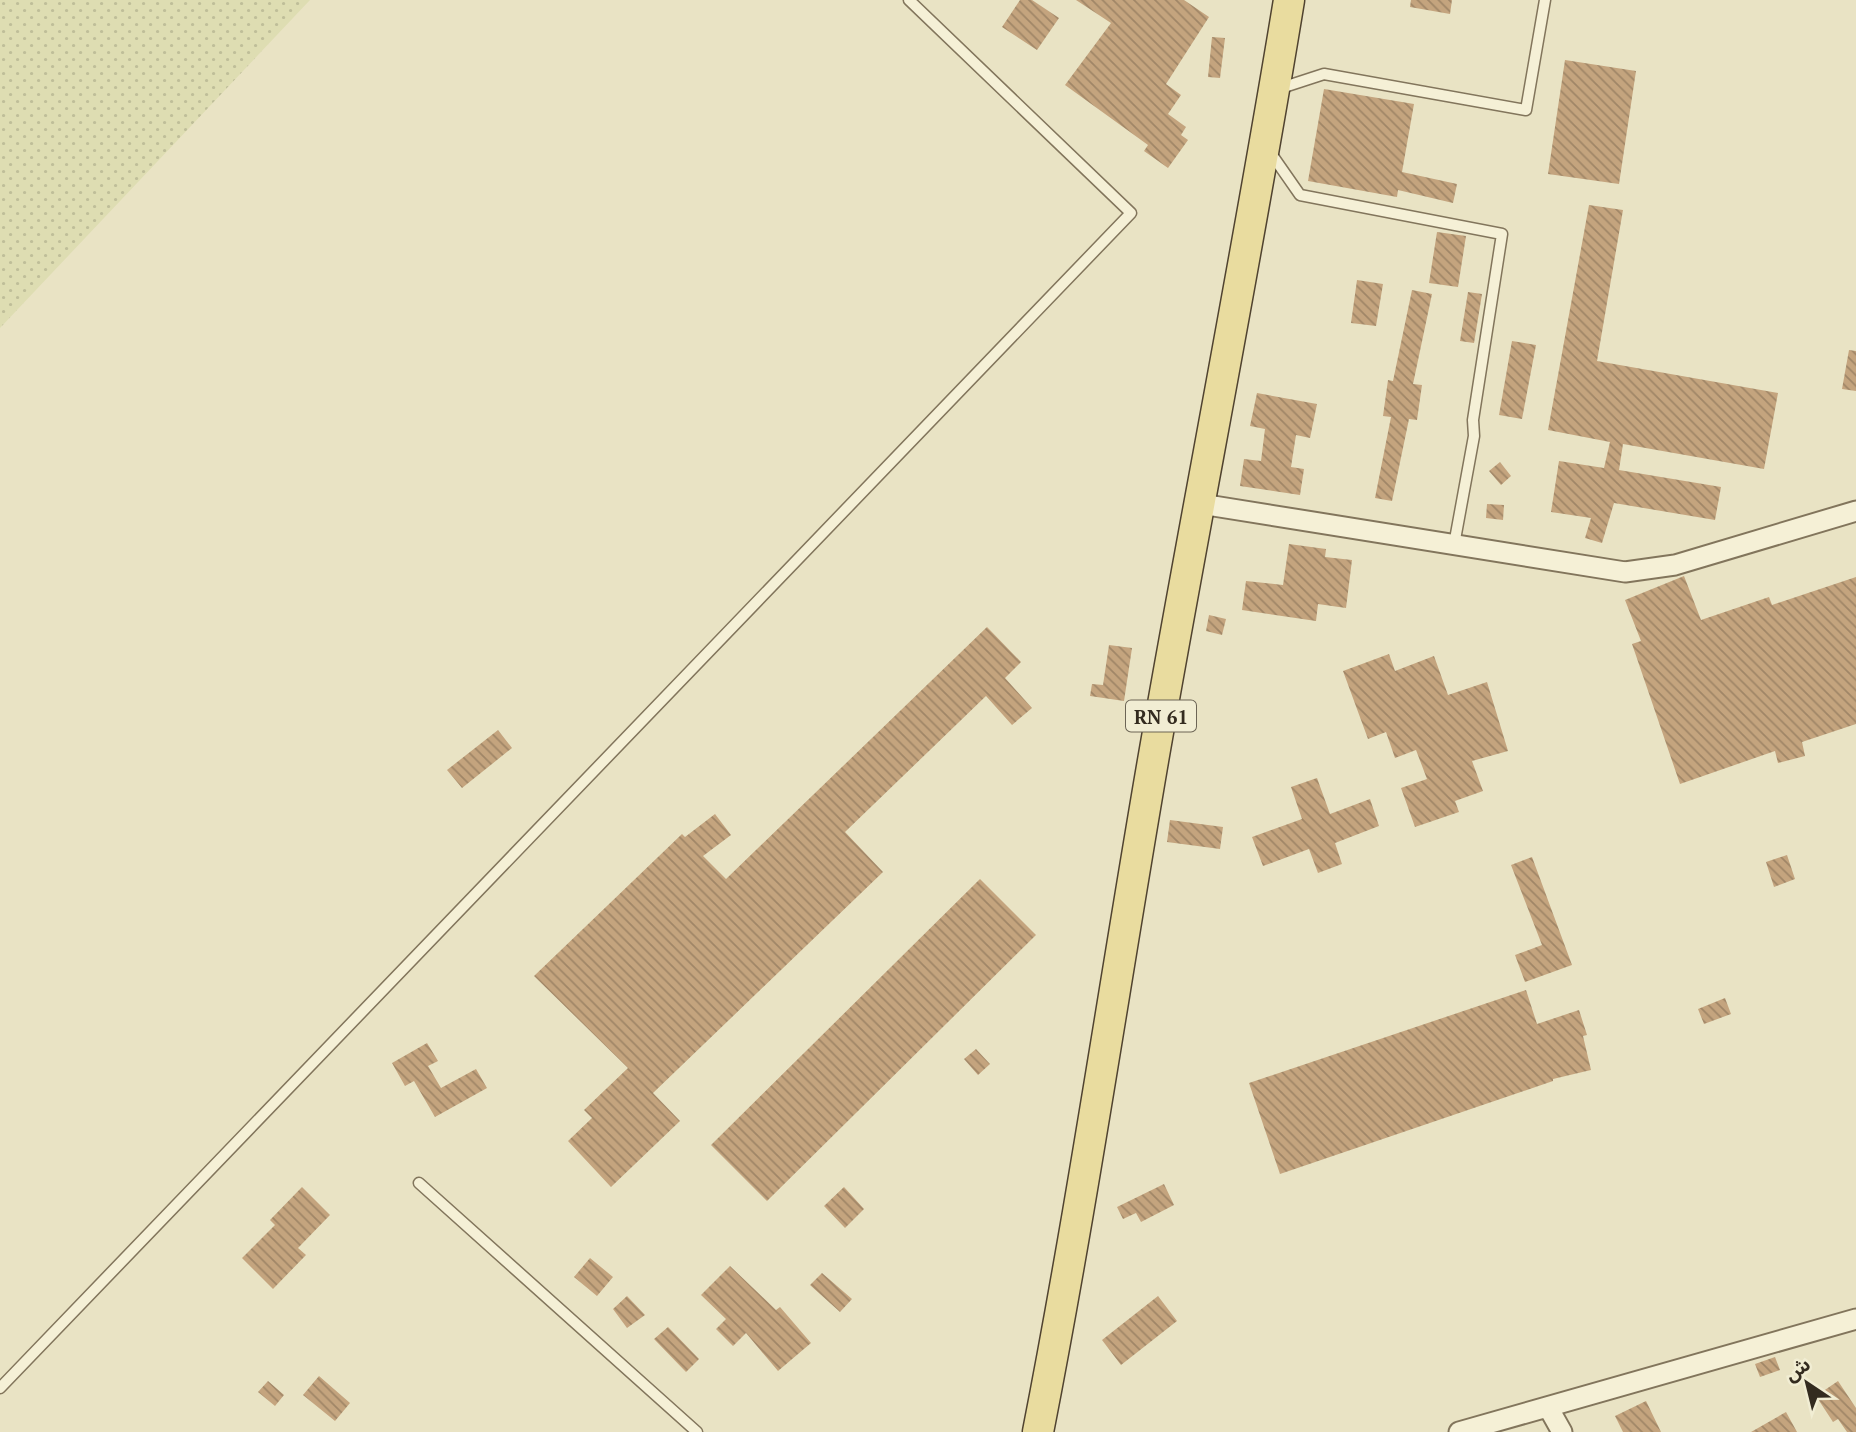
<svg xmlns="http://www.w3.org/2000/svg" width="1856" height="1432" viewBox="0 0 1856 1432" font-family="'PT Serif','Noto Sans Arabic',serif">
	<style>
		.farmland { fill: url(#farmland-dots) }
		.building { fill: url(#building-back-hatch) }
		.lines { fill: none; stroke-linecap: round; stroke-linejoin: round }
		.lane-casing { stroke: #82755c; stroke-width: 13 }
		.street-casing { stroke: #82755c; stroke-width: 23 }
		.primary-casing { stroke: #504330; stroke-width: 33 }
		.lane { stroke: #f5f0d6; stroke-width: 10 }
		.street { stroke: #f5f0d6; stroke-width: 19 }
		.primary { stroke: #e9dc9f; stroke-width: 30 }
		.labels { text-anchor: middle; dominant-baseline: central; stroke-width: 6; stroke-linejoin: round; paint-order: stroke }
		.shield { fill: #f1edd3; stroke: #6c6555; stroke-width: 2 }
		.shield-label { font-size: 19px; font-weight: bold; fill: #332b1f }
	</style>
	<defs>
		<pattern id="farmland-dots" width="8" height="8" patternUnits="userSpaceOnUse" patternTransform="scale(1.75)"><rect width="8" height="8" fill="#deddb2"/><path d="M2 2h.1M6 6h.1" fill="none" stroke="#bfbe99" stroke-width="1.8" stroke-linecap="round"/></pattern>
		<pattern id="building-back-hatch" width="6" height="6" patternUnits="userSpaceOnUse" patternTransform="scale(1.75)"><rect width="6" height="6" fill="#c4a47e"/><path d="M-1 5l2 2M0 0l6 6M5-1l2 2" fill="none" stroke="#a08667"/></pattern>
	</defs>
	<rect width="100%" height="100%" fill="#e9e3c4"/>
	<!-- farmland -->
	<path class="farmland" d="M 0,0 L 310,0 L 0,328 Z"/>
	<!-- building -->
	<path class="building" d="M 1020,0 L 1032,0 L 1059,18 L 1037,50 L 1002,27 Z
		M 1076,0 L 1184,0 L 1209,17 L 1166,84 L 1181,95 L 1168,114 L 1186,127 L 1181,135 L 1188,140 L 1168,168 L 1144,151 L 1148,145 L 1065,85 L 1111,23 Z
		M 1411,0 L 1452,0 L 1450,14 L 1410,7 Z
		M 1212,37 L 1225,38 L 1220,78 L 1208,77 Z
		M 1565,60 L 1636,71 L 1619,184 L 1548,174 Z
		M 1324,89 L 1414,104 L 1402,172 L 1457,184 L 1453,203 L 1398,190 L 1397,197 L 1308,181 Z
		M 1589,205 L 1623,210 L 1597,361 L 1778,393 L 1764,469 L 1623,444 L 1619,470 L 1721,487 L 1715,520 L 1614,503 L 1602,543 L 1585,538 L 1591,518 L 1551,512 L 1559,461 L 1604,468 L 1610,442 L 1548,430 Z
		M 1437,232 L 1466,236 L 1458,287 L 1429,283 Z
		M 1357,280 L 1383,284 L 1376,326 L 1351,323 Z
		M 1412,290 L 1432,294 L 1413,384 L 1422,385 L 1417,420 L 1409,419 L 1392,501 L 1375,498 L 1391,417 L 1383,416 L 1388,380 L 1393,381 Z
		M 1468,292 L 1482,294 L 1474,343 L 1460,341 Z
		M 1512,341 L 1536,345 L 1522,419 L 1499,415 Z
		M 1849,350 L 1856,351 L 1856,391 L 1842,389 Z
		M 1257,393 L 1317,404 L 1310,438 L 1296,435 L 1291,467 L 1304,469 L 1300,495 L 1240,486 L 1244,459 L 1261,461 L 1265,429 L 1250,426 Z
		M 1500,462 L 1511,476 L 1501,485 L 1489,471 Z
		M 1487,504 L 1504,505 L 1503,520 L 1486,518 Z
		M 1289,544 L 1326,549 L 1325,557 L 1352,560 L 1346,608 L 1318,604 L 1316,621 L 1242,610 L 1246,581 L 1283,585 Z
		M 1684,576 L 1701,620 L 1769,597 L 1772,605 L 1856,577 L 1856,724 L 1802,742 L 1805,756 L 1778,763 L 1775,751 L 1680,784 L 1632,644 L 1641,641 L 1625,600 Z
		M 1209,615 L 1226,619 L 1222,635 L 1206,631 Z
		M 987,627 L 1021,662 L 1005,678 L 1032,708 L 1012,725 L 986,696 L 845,832 L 883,872 L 653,1093 L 680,1121 L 611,1187 L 568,1141 L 592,1118 L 584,1110 L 628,1068 L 534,976 L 682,834 L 685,837 L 715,814 L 731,835 L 703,856 L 726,879 Z
		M 1109,645 L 1132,648 L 1124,701 L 1090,696 L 1092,684 L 1103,685 Z
		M 1389,654 L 1395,671 L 1434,656 L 1448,695 L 1487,682 L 1508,751 L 1472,761 L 1483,791 L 1455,801 L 1459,812 L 1415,827 L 1401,788 L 1427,779 L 1416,750 L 1395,758 L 1386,732 L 1368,739 L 1343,671 Z
		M 498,730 L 512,748 L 462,788 L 447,770 Z
		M 1317,778 L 1330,814 L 1370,799 L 1379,826 L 1335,843 L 1342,864 L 1318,873 L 1309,849 L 1263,866 L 1252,837 L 1302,819 L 1291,787 Z
		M 1170,820 L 1223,827 L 1220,849 L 1167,842 Z
		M 1787,855 L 1795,879 L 1774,887 L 1766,862 Z
		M 1532,857 L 1572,965 L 1525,982 L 1515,955 L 1542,945 L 1511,865 Z
		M 980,879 L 1036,935 L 767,1201 L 711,1145 Z
		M 1526,990 L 1537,1024 L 1579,1010 L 1587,1035 L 1583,1036 L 1591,1070 L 1553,1079 L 1553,1081 L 1280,1174 L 1249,1083 Z
		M 1725,998 L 1731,1014 L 1704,1024 L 1698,1009 Z
		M 427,1043 L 438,1061 L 428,1066 L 441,1088 L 476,1069 L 487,1088 L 435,1117 L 414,1081 L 405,1086 L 392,1063 Z
		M 976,1049 L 990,1064 L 978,1075 L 964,1059 Z
		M 1164,1184 L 1174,1205 L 1141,1222 L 1136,1213 L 1123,1219 L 1117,1207 Z
		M 302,1187 L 330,1215 L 298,1248 L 306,1255 L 273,1289 L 242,1258 L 275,1225 L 270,1220 Z
		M 844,1187 L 864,1209 L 845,1228 L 824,1206 Z
		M 590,1258 L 613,1277 L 597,1296 L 574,1277 Z
		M 730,1266 L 776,1310 L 780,1307 L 811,1343 L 778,1371 L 746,1333 L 733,1346 L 716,1329 L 726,1319 L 701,1295 Z
		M 822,1273 L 852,1299 L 840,1312 L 810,1285 Z
		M 627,1296 L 645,1315 L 627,1328 L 613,1309 Z
		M 1158,1296 L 1177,1321 L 1121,1365 L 1102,1340 Z
		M 668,1327 L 699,1359 L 686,1372 L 654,1339 Z
		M 1775,1357 L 1780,1370 L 1760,1377 L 1755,1364 Z
		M 319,1376 L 350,1403 L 335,1421 L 303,1395 Z
		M 268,1381 L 284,1395 L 275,1406 L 258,1392 Z
		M 1838,1381 L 1856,1408 L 1856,1432 L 1847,1432 L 1838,1419 L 1833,1422 L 1816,1396 Z
		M 1646,1401 L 1661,1432 L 1623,1432 L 1615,1416 Z
		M 1786,1412 L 1797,1432 L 1751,1432 Z"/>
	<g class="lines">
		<defs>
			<path id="lane" d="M 1278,89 L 1324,74 L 1526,110 L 1545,0
				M 1270,152 L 1300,195 L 1502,234 L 1473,420 L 1474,436 L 1454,545
				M 419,1183 L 697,1432
				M 0,1388 L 1131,213 L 909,0"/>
			<path id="street" d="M 1201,504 L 1625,572 L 1675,565 L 1856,511
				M 1548,1407 L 1562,1432
				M 1459,1432 L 1856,1319"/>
			<path id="primary" d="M 1038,1432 C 1082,1207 1115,981 1154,755 C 1198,503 1248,252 1289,0"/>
		</defs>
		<!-- lane casing -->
		<use href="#lane" class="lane-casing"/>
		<!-- street casing -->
		<use href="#street" class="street-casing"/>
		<!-- primary casing -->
		<use href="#primary" class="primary-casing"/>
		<!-- lane -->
		<use href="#lane" class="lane"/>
		<!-- street -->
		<use href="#street" class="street"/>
		<!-- primary -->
		<use href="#primary" class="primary"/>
	</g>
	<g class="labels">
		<!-- shield labels -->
		<rect class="shield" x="1126" y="700.5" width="70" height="31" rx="5"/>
		<g class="shield-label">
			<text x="1161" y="716">RN 61</text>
		</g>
	</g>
	<!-- north arrow -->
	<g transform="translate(1807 1383) rotate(325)" stroke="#f1edd3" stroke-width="5" paint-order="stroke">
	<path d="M0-5L12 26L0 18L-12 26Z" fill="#332b1f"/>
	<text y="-10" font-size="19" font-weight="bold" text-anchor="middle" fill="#332b1f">ش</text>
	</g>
</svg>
